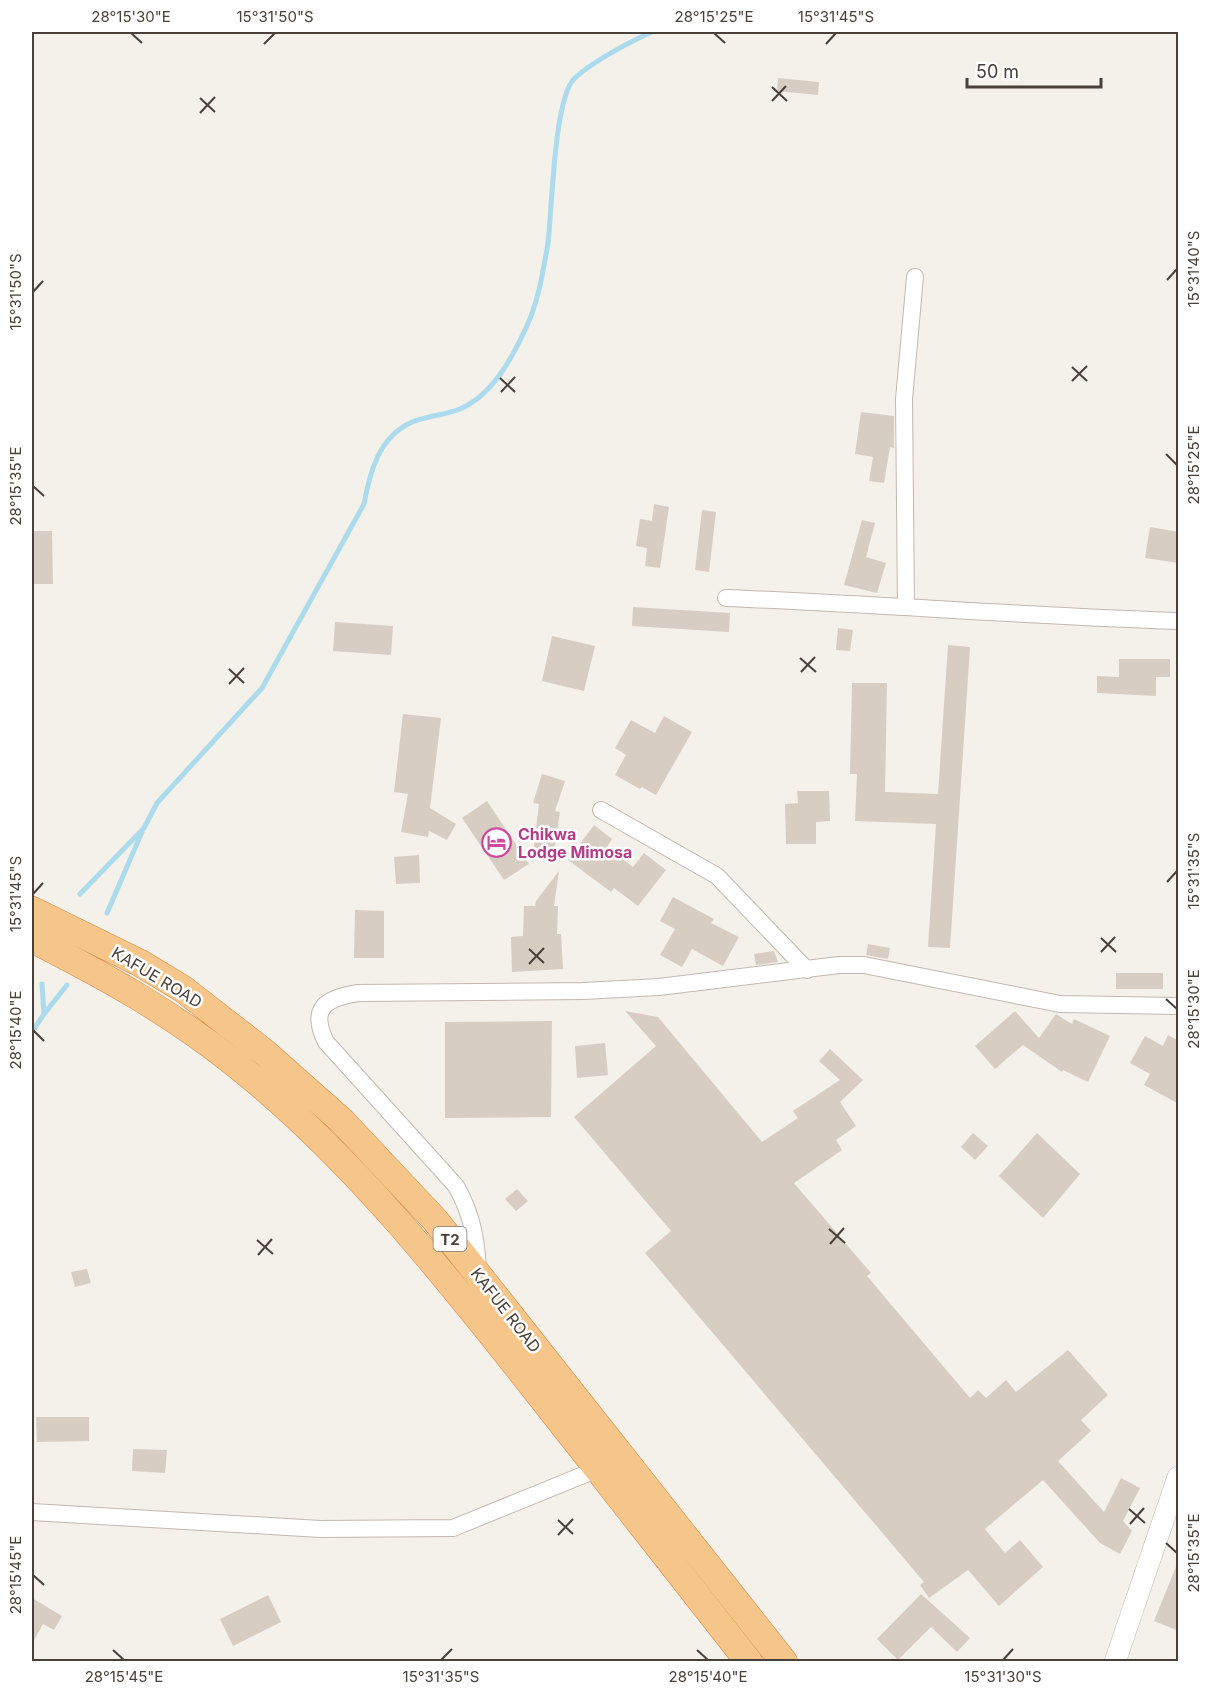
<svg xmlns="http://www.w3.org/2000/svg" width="1210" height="1693" viewBox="0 0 1210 1693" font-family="Inter,sans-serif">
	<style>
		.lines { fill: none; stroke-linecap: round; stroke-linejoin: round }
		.stream { stroke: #abdbec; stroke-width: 5 }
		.building { fill: #d8cdc3 }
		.minor-casing { stroke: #c2b9b0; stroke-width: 18 }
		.tertiary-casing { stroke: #c2b9b0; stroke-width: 22 }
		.trunk-casing { stroke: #d38b45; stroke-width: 28 }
		.minor { stroke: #fff; stroke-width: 16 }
		.tertiary { stroke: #fff; stroke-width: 21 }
		.trunk { stroke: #f6c58a; stroke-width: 27 }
		.ticks { fill: none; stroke: #484039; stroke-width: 2 }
		.labels { text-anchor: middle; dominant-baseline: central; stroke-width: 5; stroke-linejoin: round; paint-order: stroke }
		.shield { fill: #fff; stroke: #7f7974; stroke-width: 1.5 }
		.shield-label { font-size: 15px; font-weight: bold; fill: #484039 }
		.hotel-label { font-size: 16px; font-weight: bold; fill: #b23c85; stroke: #fff; text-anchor: start }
		.street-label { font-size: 16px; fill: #484039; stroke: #fff }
		.neatline { fill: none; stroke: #484039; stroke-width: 2 }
		.ticks-label { font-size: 15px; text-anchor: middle; fill: #484039 }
	</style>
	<rect width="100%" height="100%" fill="#f4f0ea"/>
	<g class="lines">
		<!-- stream -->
		<path class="stream" d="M 80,894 L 144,828 L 157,803 L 262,688 L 364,504 C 370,471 379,437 412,422 C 427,416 445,415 460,409 C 492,395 511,360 525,330 C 538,304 543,272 548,243 C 552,210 554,99 574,79 C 590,63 631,41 652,32
			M 107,913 L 142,832
			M 44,1014 L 67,985
			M 32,1032 L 44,1014 L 42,984"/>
	</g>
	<!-- building -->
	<path class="building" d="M 778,78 L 819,82 L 818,95 L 777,91 Z
		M 861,412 L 894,416 L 894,448 L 890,447 L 884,483 L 869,481 L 873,457 L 855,454 Z
		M 654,504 L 669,507 L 660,568 L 645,566 L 647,548 L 636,546 L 640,519 L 652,521 Z
		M 702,510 L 716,512 L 709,572 L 695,570 Z
		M 862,520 L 875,523 L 866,557 L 886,563 L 877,593 L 844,585 Z
		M 1150,527 L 1179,532 L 1179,563 L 1145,558 Z
		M 32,531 L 52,531 L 53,584 L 32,584 Z
		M 633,607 L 730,613 L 729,632 L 632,626 Z
		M 335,622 L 393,626 L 391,655 L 333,651 Z
		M 838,628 L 853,630 L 850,651 L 836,650 Z
		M 552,636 L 595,646 L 584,691 L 542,681 Z
		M 948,645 L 970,647 L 950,948 L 928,947 L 936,824 L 855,821 L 857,774 L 850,774 L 852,683 L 887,683 L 885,792 L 938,794 Z
		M 1119,659 L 1170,659 L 1170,677 L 1156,677 L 1156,696 L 1097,693 L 1097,676 L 1119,677 Z
		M 403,714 L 441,718 L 430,808 L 456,824 L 447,840 L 429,831 L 428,837 L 401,832 L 408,794 L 394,792 Z
		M 664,716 L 692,732 L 656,795 L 642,787 L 640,789 L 615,775 L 626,755 L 615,748 L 631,720 L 655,733 Z
		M 542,774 L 565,781 L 555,811 L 560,812 L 555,846 L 532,862 L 539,804 L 533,803 Z
		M 797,791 L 829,791 L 830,821 L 816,822 L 816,844 L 786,844 L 785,804 L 798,803 Z
		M 487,801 L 529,864 L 504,880 L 462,818 Z
		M 594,825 L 612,839 L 607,847 L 633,867 L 644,853 L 666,870 L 638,906 L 614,888 L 611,892 L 568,860 Z
		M 419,855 L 420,883 L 396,884 L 394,857 Z
		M 559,871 L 554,906 L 558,906 L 557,934 L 561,934 L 563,969 L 512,972 L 511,937 L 523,936 L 524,906 L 535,906 L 536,901 Z
		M 673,897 L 714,919 L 711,923 L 739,937 L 723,966 L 692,949 L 682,967 L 660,955 L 675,929 L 660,921 Z
		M 355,910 L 384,911 L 384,958 L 354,958 Z
		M 868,944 L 890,948 L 888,959 L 866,955 Z
		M 774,951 L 778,962 L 756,965 L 754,954 Z
		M 1116,973 L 1163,973 L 1163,989 L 1116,989 Z
		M 625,1011 L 658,1017 L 762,1142 L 798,1118 L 793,1111 L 840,1080 L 819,1061 L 830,1049 L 863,1080 L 840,1102 L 856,1126 L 836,1140 L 842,1150 L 794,1183 L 871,1273 L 867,1276 L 970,1398 L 978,1390 L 986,1398 L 1006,1380 L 1016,1392 L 1068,1350 L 1108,1395 L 1081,1420 L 1091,1431 L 1058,1461 L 1104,1512 L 1121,1478 L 1140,1488 L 1123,1521 L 1132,1531 L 1120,1554 L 1100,1543 L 1043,1480 L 985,1529 L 1005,1553 L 1020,1540 L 1043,1567 L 999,1606 L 968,1570 L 929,1598 L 920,1585 L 924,1582 L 645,1253 L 671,1231 L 574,1117 L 656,1046 Z
		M 1015,1011 L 1039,1038 L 1056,1014 L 1072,1024 L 1074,1019 L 1110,1036 L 1088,1082 L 1063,1070 L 1062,1072 L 1023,1045 L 995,1069 L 975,1046 Z
		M 552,1021 L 551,1117 L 445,1118 L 445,1022 Z
		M 1168,1035 L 1179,1041 L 1179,1104 L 1144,1085 L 1150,1074 L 1130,1063 L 1145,1036 L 1163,1046 Z
		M 605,1043 L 608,1075 L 577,1078 L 575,1046 Z
		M 973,1133 L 988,1146 L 975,1160 L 961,1147 Z
		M 1037,1133 L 1080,1174 L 1043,1218 L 999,1176 Z
		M 517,1189 L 528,1201 L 516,1211 L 505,1199 Z
		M 87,1269 L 91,1283 L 75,1287 L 71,1272 Z
		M 36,1417 L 89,1417 L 89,1441 L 37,1442 Z
		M 133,1449 L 167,1450 L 165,1473 L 132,1471 Z
		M 1178,1562 L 1179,1562 L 1179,1631 L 1154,1621 Z
		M 921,1594 L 970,1638 L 957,1652 L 931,1627 L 898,1660 L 877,1639 Z
		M 268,1595 L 281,1622 L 233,1646 L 220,1619 Z
		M 32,1598 L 62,1616 L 54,1630 L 43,1624 L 32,1644 Z"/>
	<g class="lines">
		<defs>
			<path id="minor" d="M 726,598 C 877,604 1028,616 1178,621
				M 906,607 L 904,399 L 915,277
				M 601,810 L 717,876 L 807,970
				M 478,1272 C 477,1241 472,1214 456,1186 L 326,1042 C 309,1008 326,998 358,993 L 583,991 L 659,987 L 839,965 L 864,965 L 1060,1004 L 1178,1006
				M 32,1512 L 320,1529 L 453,1528 L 598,1469"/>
			<path id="tertiary" d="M 1115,1662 L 1178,1477"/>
			<path id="trunk" d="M 32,910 L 140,963 L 183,989 L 264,1052 L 342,1121 L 435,1220 L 784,1662
				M 32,939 C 107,977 172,1013 238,1066 C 352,1157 445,1275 535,1389 C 606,1480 678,1571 749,1662"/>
		</defs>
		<!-- minor casing -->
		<use href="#minor" class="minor-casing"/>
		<!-- tertiary casing -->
		<use href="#tertiary" class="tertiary-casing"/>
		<!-- trunk casing -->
		<use href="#trunk" class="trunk-casing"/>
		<!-- minor -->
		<use href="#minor" class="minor"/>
		<!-- tertiary -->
		<use href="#tertiary" class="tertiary"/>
		<!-- trunk -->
		<use href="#trunk" class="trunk"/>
	</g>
	<!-- ticks -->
	<path class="ticks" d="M 131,33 L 142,43M 714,33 L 725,43M 264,44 L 275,33M 826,44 L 836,33M 772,87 L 787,101M 200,98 L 215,112M 772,101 L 786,86M 200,113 L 215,97M 1167,280 L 1177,269M 33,292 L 43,281M 1072,367 L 1087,381M 500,378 L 515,392M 1072,381 L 1087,366M 501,392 L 515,377M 1166,454 L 1177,465M 33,486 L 44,496M 800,658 L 816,672M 229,669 L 244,683M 801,672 L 815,657M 229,684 L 244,668M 1167,882 L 1177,871M 33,894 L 43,883M 1101,938 L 1116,952M 529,949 L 544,963M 1101,952 L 1115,937M 529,964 L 544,948M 1166,999 L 1177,1009M 33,1030 L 44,1041M 829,1229 L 845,1243M 257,1240 L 273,1254M 830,1244 L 844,1228M 258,1255 L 272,1239M 1129,1509 L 1145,1523M 558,1520 L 573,1534M 1130,1524 L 1144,1508M 558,1535 L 573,1519M 1166,1543 L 1177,1553M 33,1575 L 44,1585M 113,1650 L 124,1660M 697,1650 L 708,1660M 441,1660 L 452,1649M 1003,1660 L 1013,1649"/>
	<!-- icons -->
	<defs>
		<symbol id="hotel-ring" viewBox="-11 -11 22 22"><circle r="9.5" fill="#fff" stroke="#d1479c" stroke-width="1.5"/><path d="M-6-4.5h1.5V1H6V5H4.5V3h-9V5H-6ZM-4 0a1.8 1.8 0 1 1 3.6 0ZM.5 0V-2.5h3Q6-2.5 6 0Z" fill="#d1479c"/></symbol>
	</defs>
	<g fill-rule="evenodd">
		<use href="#hotel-ring" x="480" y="826" width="33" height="33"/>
	</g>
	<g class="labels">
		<!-- shield labels -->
		<rect class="shield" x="433.5" y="1227" width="33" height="24" rx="4.5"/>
		<g class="shield-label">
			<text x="450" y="1239">T2</text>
		</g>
		<!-- hotel labels -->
		<g class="hotel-label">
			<text x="518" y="834">Chikwa<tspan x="518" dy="18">Lodge Mimosa</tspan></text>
		</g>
		<!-- street labels -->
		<g class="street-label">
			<text transform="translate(157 977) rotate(31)">KAFUE ROAD</text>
			<text transform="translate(506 1310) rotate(52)">KAFUE ROAD</text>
		</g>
	</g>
	<!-- border -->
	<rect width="1210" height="1693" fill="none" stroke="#ffffff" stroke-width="66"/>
	<!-- scale -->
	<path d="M967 78v9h134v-9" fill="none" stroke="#484039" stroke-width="3"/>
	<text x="976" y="78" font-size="18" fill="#484039" stroke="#ffffff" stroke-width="4.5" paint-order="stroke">50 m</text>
	<rect x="33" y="33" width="1144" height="1627" class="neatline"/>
	<g class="ticks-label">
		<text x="131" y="22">28°15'30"E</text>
		<text x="275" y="22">15°31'50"S</text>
		<text x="714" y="22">28°15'25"E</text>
		<text x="836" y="22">15°31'45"S</text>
		<text transform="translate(1194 269) rotate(-90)" y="5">15°31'40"S</text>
		<text transform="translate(16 292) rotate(-90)" y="5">15°31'50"S</text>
		<text transform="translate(1194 465) rotate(-90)" y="5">28°15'25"E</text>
		<text transform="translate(16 486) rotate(-90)" y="5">28°15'35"E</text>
		<text transform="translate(1194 871) rotate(-90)" y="5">15°31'35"S</text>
		<text transform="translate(16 894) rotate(-90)" y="5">15°31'45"S</text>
		<text transform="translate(1194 1009) rotate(-90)" y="5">28°15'30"E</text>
		<text transform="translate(16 1030) rotate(-90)" y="5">28°15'40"E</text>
		<text transform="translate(1194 1553) rotate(-90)" y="5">28°15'35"E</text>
		<text transform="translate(16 1575) rotate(-90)" y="5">28°15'45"E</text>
		<text x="124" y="1682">28°15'45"E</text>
		<text x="441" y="1682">15°31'35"S</text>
		<text x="708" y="1682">28°15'40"E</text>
		<text x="1003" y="1682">15°31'30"S</text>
	</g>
</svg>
